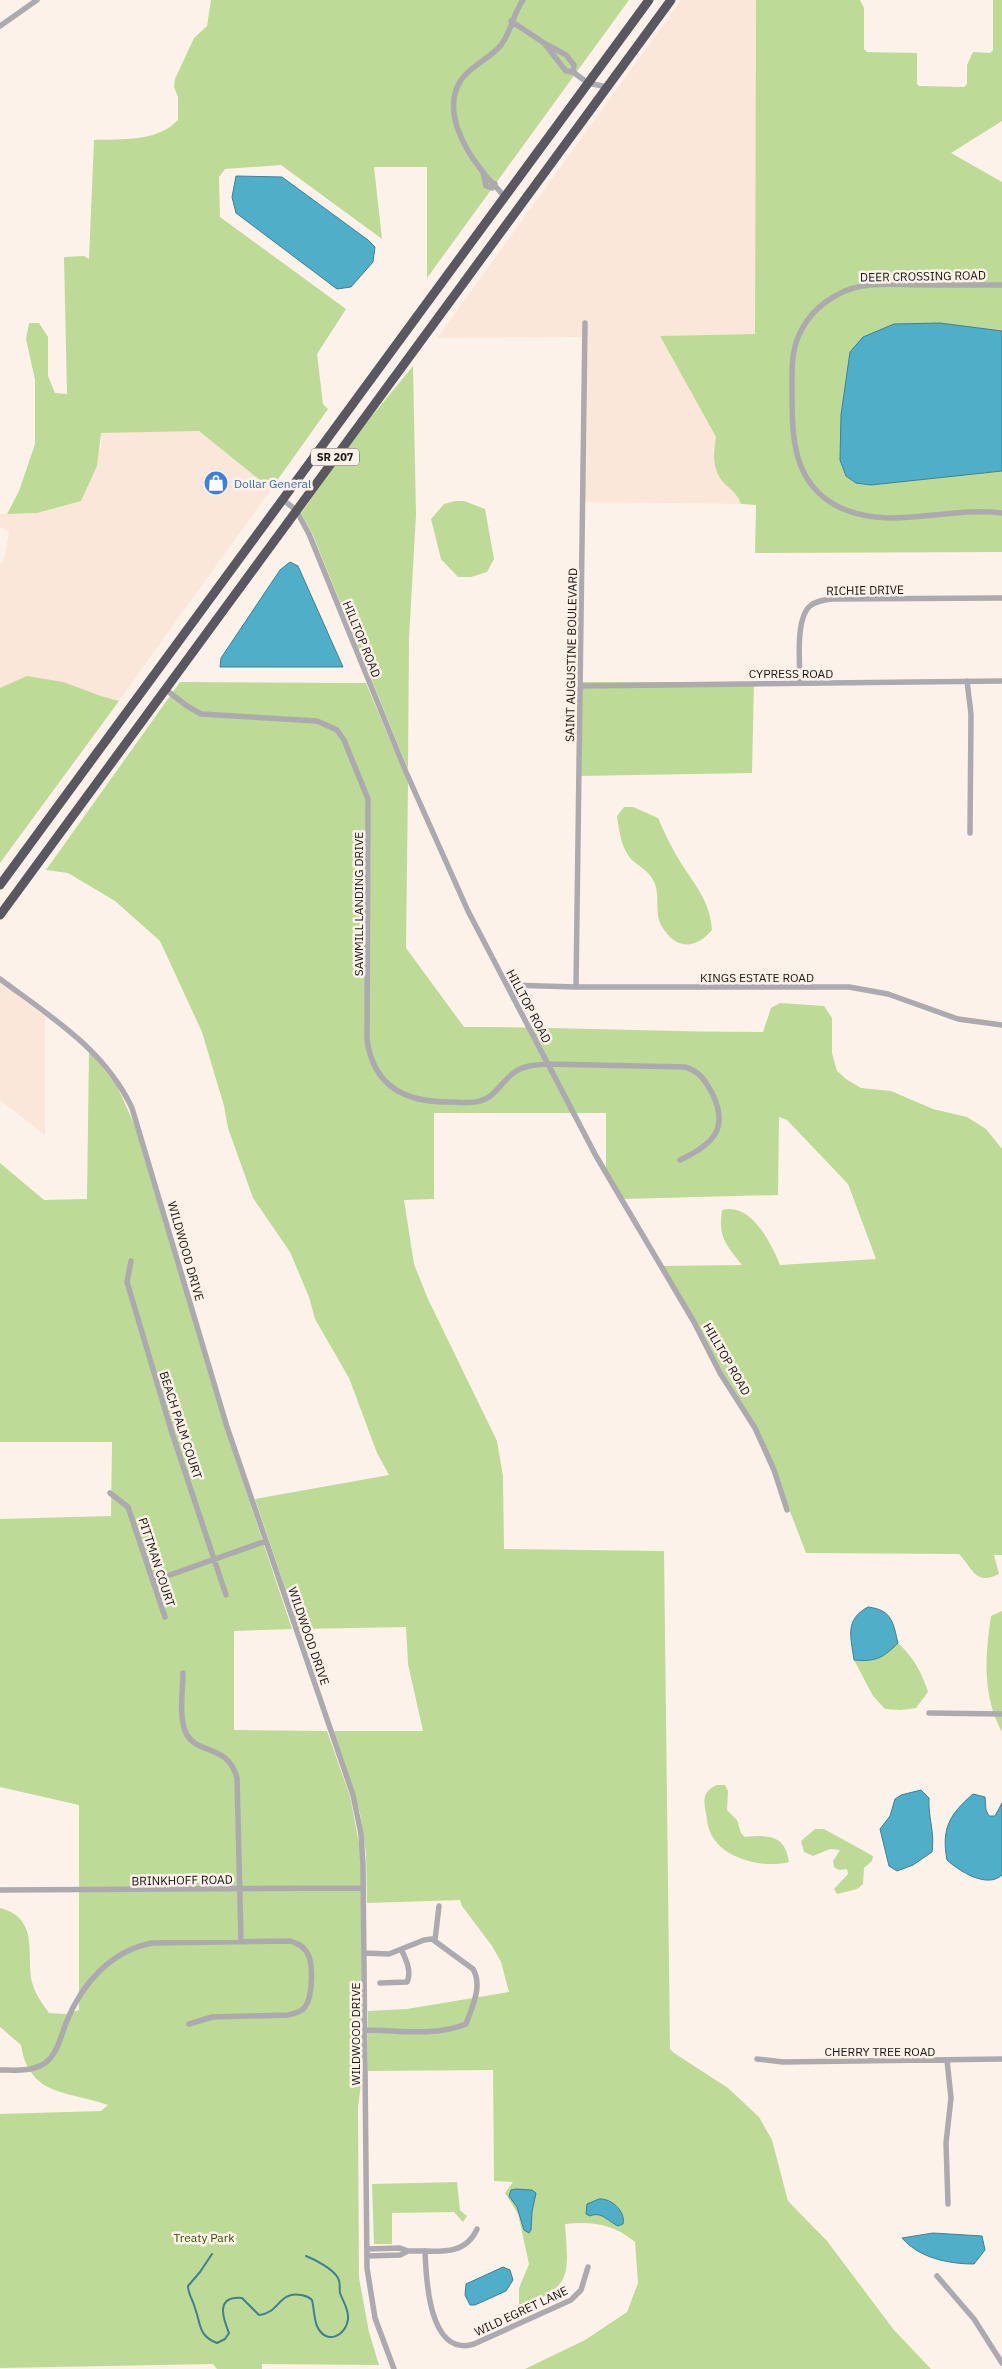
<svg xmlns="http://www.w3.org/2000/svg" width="1002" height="2369" viewBox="0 0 1002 2369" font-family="'IBM Plex Sans',sans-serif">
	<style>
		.built { fill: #fae7da }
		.green { fill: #bdda96 }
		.water { fill: #4faec8; stroke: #3f8091 }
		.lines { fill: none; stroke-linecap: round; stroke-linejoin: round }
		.stream { stroke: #3f8091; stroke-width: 2 }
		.minor { stroke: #acaaaf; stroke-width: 5.5 }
		.highway { stroke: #5b5761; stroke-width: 9 }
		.labels { text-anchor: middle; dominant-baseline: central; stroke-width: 5; stroke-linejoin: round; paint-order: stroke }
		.shield { fill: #fdf2ea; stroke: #5d5753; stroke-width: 1 }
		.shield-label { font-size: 11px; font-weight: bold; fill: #191512 }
		.street-label { font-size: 12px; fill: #191512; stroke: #fdf2ea }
		.shop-label { font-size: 12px; fill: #366cbe; stroke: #fdf2ea; text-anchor: start }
		.park-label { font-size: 12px; fill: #354d00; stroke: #fdf2ea }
	</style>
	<rect width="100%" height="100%" fill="#fdf2ea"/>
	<!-- built -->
	<path class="built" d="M 681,0 L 756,0 L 755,334 L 660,336 L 716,437 L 713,452 L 724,483 L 738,494 L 741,504 L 583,502 L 586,337 L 437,338 Z
		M 199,431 L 271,489 L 119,701 L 101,696 L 0,688 L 0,564 L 4,560 L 9,532 L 0,527 L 0,514 L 37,513 L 101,448 L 101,433 Z
		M 0,983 L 45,1016 L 45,1135 L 0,1100 Z"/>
	<!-- green -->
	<path class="green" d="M 211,0 L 629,0 L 427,278 L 427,167 L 374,167 L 382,239 L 281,165 L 225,169 L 219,177 L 220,217 L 346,309 L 317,354 L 323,404 L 328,409 L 271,489 L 199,431 L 101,433 L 97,466 L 81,501 L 37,513 L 7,514 L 19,491 L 35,444 L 35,380 L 26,339 L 29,323 L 39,323 L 48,337 L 48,376 L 55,393 L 67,394 L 64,257 L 84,256 L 89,259 L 94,140 C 122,139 157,142 178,120 L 178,97 L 174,87 L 175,79 L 194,38 L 207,26 Z
		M 756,0 L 860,0 L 864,8 L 864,49 L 867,52 L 917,53 L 917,84 L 919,86 L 964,87 L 967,84 L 967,65 L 973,52 L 990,53 L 993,50 L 993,0 L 1002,0 L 1002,121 L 951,153 L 1002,182 L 1002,331 L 940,323 L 894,324 L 863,337 L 850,352 L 841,415 L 840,460 L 846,476 L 856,483 L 871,485 L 1002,471 L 1002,552 L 755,553 L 756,505 L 741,504 C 737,493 732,491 724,483 C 712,470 713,453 716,437 L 660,336 L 755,334 Z
		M 413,366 L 416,515 L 409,638 L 408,769 L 312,533 L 301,513 L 357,434 Z
		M 455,501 L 464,501 L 485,509 L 494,559 L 487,572 L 471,577 L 458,577 L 441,559 L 431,519 L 444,504 Z
		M 27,676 L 63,682 L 101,696 L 119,701 L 0,863 L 0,688 Z
		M 180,682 L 366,683 L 408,783 L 406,948 L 464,1027 C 564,1027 663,1032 763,1032 L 771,1008 L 780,1003 L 824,1006 L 832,1018 L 832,1053 L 837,1071 L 846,1079 L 861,1088 L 891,1091 L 933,1109 L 967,1117 L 986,1129 L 1002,1149 L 1002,1555 L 994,1555 L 999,1574 C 976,1586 973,1569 959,1554 L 806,1553 L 761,1436 L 730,1387 L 661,1266 L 742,1265 C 726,1244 718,1238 722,1210 C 751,1202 771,1243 780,1265 L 876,1259 L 848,1184 L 787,1120 L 779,1117 L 778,1195 L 623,1199 L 606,1170 L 606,1113 L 434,1113 L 434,1199 L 404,1200 L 414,1264 L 428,1299 L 497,1441 L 503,1476 L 504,1549 L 664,1551 L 670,2049 L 674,2053 L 728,2088 L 759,2117 L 772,2140 L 788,2201 L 827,2241 L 894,2330 L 931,2369 L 525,2369 L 585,2340 L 627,2312 L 638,2283 L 635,2242 C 614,2224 591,2221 565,2224 C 569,2279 572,2285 519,2309 L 519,2288 L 529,2264 L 518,2214 L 505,2193 L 513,2182 L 494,2181 L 493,2070 L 368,2071 L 368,2011 L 407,2009 L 509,1992 L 501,1962 L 492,1946 L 462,1906 L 460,1900 L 367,1903 L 366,1854 L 360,1813 L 334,1731 L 423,1731 L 408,1664 L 406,1627 L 299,1629 L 255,1499 L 389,1475 L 377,1453 L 349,1378 L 315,1319 L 309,1297 L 290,1252 L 253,1198 L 228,1128 L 224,1106 L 202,1032 L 160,941 L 115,901 L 68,873 L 46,870 Z
		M 581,682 L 754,682 L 752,773 L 579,776 Z
		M 624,807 L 633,807 L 658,818 C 665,834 672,849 681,863 C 696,887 710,901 712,930 C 695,950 675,950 661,925 C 654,912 661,893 653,880 C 649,871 638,866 631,859 C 621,848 619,830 617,816 Z
		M 89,1051 L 117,1086 L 135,1126 L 225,1428 L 292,1629 L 234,1631 L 234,1730 L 327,1731 L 350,1796 L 361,1854 L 362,2075 L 358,2108 L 359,2278 L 369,2332 L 379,2365 L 262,2364 L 262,2369 L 217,2369 L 213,2364 L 0,2368 L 0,2114 L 101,2111 L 108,2105 C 69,2091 29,2097 21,2045 L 0,2027 L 0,1908 C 40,1918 26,1955 32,1982 C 35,1994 42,2003 49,2013 L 66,2014 L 79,2010 L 79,1805 L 0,1787 L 0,1519 L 111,1516 L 112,1442 L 0,1442 L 0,1163 L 44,1200 L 87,1199 Z
		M 1002,1611 L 1002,1732 C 982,1696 985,1656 991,1616 Z
		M 898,1643 C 913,1657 922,1672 928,1692 L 916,1708 L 901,1710 L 885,1709 L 873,1696 L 854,1660 C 874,1662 884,1657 898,1643 Z
		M 717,1785 L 725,1785 L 728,1791 L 727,1810 L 737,1820 L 741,1833 L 745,1837 C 768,1835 785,1834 789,1862 C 762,1869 718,1858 709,1829 C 707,1824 707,1818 706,1813 C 703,1799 703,1791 717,1785 Z
		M 815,1829 L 824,1829 L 873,1856 L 872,1861 L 864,1868 L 863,1884 L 857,1889 L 837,1894 L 834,1889 L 848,1874 L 847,1869 L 839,1870 L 834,1867 L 833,1861 L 840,1850 L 830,1849 L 813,1856 L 804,1852 L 801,1841 Z
		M 457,2182 L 460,2210 L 467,2216 L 463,2222 L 454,2212 L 392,2213 L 392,2244 L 374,2244 L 372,2184 Z"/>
	<!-- water -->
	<path class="water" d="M 236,176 L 282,177 L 368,240 L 375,247 L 373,262 L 351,287 L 337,289 L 236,213 L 232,197 Z
		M 940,323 L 1002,331 L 1002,471 L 871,485 L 856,483 L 846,476 L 840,460 L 841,415 L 850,352 L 863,337 L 894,324 Z
		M 290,562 L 298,566 L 343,667 L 220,667 L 221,658 L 280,570 Z
		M 868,1607 C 892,1610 893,1622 898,1643 C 883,1658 876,1662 854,1660 C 851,1637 844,1620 868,1607 Z
		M 921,1790 L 929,1798 C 928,1818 935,1832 932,1852 L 913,1865 L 897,1871 L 889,1866 L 880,1829 L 890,1816 L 895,1799 L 901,1795 Z
		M 973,1794 L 985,1797 L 986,1810 L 989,1816 L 995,1816 L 1002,1803 L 1002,1875 C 987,1889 959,1871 947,1860 C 941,1828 950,1814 973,1794 Z
		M 516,2189 L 532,2190 L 536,2193 L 532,2212 L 531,2230 L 529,2233 L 524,2230 L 517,2207 L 509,2196 L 511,2190 Z
		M 599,2199 C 611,2198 626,2211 623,2224 L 618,2226 C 608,2221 601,2211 590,2216 L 586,2214 L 587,2204 Z
		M 933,2233 L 982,2236 L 985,2250 L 974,2264 C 949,2264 919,2258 902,2238 Z
		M 503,2267 L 510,2270 L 513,2280 L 506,2291 L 475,2305 L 470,2305 L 465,2295 L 466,2284 Z"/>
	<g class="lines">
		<!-- stream -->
		<path class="stream" d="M 212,2254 L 200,2272 L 188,2286 C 188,2294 193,2300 195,2308 C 201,2324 198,2336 217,2343 L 225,2339 L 229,2333 C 222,2316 216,2296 242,2298 L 259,2315 C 280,2313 278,2291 301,2295 C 306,2296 308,2296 312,2300 C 314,2308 314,2319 317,2326 C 326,2346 346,2336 348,2319 C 349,2309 343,2302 340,2293 C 339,2288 341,2283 338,2278 C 333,2269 316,2260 306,2256"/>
		<!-- minor -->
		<path class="minor" d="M 511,21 L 544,43
			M 0,26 L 37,0
			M 573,72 L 574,65 L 566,55 L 544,43 L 566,71 L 573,72 L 588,83 L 607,87
			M 483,172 L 486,186 L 492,188 L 495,184
			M 504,197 C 498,187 489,181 482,171 C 463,147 442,109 461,80 C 471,65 490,59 501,45 C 511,32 513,14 523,0
			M 1002,285 C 976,285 949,285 923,285 C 895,285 862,280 837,295 C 820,304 807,317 799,335 C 791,352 792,372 792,390 C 792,437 792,485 841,508 C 892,531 949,506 1002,513
			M 282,499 L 296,510 L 309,534 L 406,772 L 468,911 L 596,1156 L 694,1322 L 720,1373 L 755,1428 L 774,1470 L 787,1510
			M 967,681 L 971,714 L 970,833
			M 800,683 C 800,664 795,619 810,606 C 816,601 824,600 832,599 L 1002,598
			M 580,686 L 1002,681
			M 165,689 L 187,706 L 201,714 L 317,721 L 337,730 L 344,740 L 368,799 L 367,1040 C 374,1087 405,1102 449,1102 C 458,1102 471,1104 480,1101 C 496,1097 502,1080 515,1072 C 524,1065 537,1065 548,1064 L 685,1067 C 699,1071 705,1080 712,1093 C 730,1129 712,1145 680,1160
			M 0,979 C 51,1017 104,1049 132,1108 L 227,1427 L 353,1795 L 361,1834 L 363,1864 L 367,2268 L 375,2318 L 394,2369
			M 507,985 L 576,987 L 849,987 L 888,994 L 958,1019 L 1002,1025
			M 576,987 L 585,323
			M 131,1261 L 127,1282 L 172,1433 L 226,1595
			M 110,1493 L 128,1507 L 165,1617
			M 153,1581 L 266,1541
			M 183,1673 C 183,1691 178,1719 187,1735 C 199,1755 228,1744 237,1778 L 241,1941
			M 929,1713 L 1002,1714
			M 0,1890 L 363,1888
			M 435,1940 L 439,1906
			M 365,1953 L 389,1954 L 424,1940 L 432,1939 L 473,1969 C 483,1986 472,2007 466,2024 C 434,2037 399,2030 365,2030
			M 380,1983 L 407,1982 C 412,1972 406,1959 401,1949
			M 757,2059 L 783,2062 L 1002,2059
			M 947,2060 L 951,2098 L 946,2143 L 948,2204
			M 0,2070 C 15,2070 32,2072 45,2063 C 57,2055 61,2036 66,2023 C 81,1985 110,1951 152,1943 L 290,1941 C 296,1943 302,1945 306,1951 C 314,1961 313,1996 305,2007 C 301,2012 294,2014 288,2015 L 212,2017 L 189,2024
			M 367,2249 L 400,2248 L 408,2251 L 400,2255 L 367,2256
			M 408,2251 C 435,2250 464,2258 477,2229
			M 425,2251 C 426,2279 429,2358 474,2344 L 571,2300 L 581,2290 L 588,2267
			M 937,2276 L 974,2319 L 1002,2363"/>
		<!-- highway -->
		<path class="highway" d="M 0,885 L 649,0
			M 0,915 L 671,0"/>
	</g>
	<!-- icons -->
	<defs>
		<symbol id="shop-disc" viewBox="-11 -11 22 22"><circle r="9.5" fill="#3f7fe0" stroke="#fdf2ea"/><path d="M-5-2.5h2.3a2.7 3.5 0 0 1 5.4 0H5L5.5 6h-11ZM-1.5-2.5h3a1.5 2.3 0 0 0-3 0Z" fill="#fff"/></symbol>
	</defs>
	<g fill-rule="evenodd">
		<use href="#shop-disc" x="202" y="469" width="28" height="28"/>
	</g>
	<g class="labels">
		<!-- shield labels -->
		<rect class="shield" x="311" y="448.5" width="48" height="17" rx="4"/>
		<g class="shield-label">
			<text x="335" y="457">SR 207</text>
		</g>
		<!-- street labels -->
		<g class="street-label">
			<text transform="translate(923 276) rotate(-1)">DEER CROSSING ROAD</text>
			<text transform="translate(865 590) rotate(-1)">RICHIE DRIVE</text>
			<text transform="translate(362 639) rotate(68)">HILLTOP ROAD</text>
			<text transform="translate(571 655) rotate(-89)">SAINT AUGUSTINE BOULEVARD</text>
			<text x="791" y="673">CYPRESS ROAD</text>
			<text transform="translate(358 904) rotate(-90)">SAWMILL LANDING DRIVE</text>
			<text x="757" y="977">KINGS ESTATE ROAD</text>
			<text transform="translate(529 1006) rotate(62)">HILLTOP ROAD</text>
			<text transform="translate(186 1251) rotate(74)">WILDWOOD DRIVE</text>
			<text transform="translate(727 1359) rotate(60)">HILLTOP ROAD</text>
			<text transform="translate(181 1425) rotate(72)">BEACH PALM COURT</text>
			<text transform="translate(157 1562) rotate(72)">PITTMAN COURT</text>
			<text transform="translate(309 1636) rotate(71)">WILDWOOD DRIVE</text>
			<text transform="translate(182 1880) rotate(-1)">BRINKHOFF ROAD</text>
			<text transform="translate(355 2034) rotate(-90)">WILDWOOD DRIVE</text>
			<text x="880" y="2051">CHERRY TREE ROAD</text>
			<text transform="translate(521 2311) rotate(-25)">WILD EGRET LANE</text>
		</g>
		<!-- shop labels -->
		<g class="shop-label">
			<text x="234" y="483">Dollar General</text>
		</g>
		<!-- park labels -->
		<g class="park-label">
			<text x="204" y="2237">Treaty Park</text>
		</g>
	</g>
</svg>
